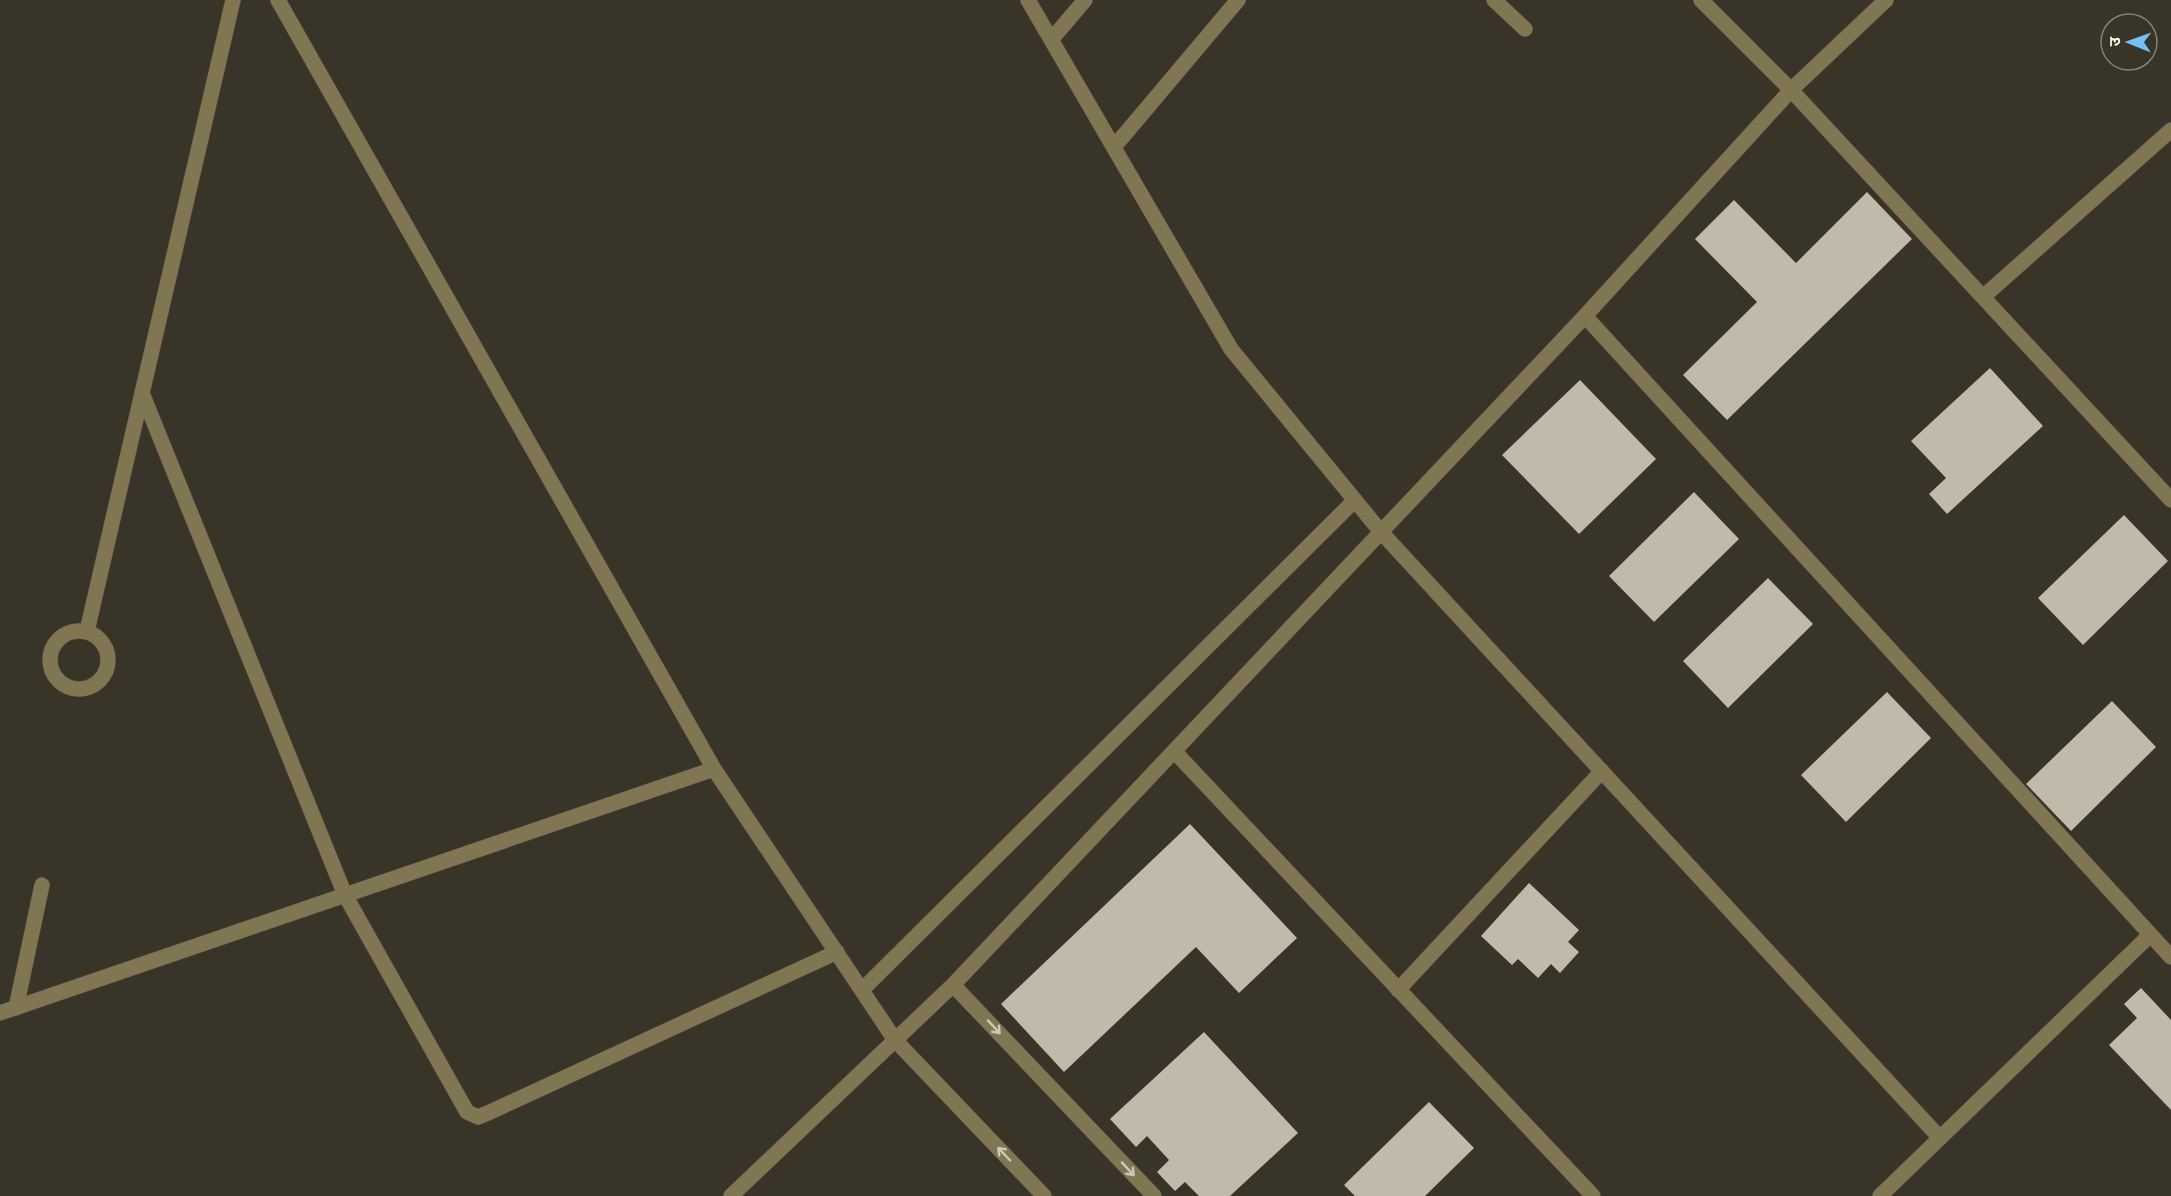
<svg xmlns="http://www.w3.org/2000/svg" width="2171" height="1196" viewBox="0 0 2171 1196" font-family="'Roboto Serif','Noto Sans Devanagari',serif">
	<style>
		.building { fill: #bfbaaa }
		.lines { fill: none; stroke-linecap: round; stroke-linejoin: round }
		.minor-casing { stroke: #575347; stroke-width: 16 }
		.minor { stroke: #817652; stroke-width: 15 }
		.oneway { stroke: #cec8b6 }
	</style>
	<rect width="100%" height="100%" fill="#383427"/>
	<!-- building -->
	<path class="building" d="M 1867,192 L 1912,239 L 1727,420 L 1683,375 L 1757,302 L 1695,239 L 1734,200 L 1796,263 Z
		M 1990,368 L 2043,426 L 1947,514 L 1929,494 L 1946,478 L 1911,441 Z
		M 1580,380 L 1656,459 L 1579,534 L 1502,455 Z
		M 1694,492 L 1739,539 L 1654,622 L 1609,576 Z
		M 2124,515 L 2168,561 L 2083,645 L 2038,598 Z
		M 1768,578 L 1813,624 L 1728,708 L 1683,661 Z
		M 1887,692 L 1931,738 L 1846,822 L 1801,775 Z
		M 2112,701 L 2156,747 L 2071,831 L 2026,784 Z
		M 1190,824 L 1297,938 L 1239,993 L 1196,947 L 1064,1072 L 1001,1004 Z
		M 1529,883 L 1579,930 L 1568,942 L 1579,952 L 1560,973 L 1551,964 L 1538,978 L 1518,959 L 1512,965 L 1481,936 Z
		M 2141,988 L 2171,1020 L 2171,1110 L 2109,1045 L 2137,1018 L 2124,1004 Z
		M 1204,1032 L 1298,1133 L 1230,1196 L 1199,1196 L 1185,1182 L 1175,1191 L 1157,1172 L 1169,1160 L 1147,1136 L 1136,1147 L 1110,1119 Z
		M 1429,1102 L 1474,1148 L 1425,1196 L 1355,1196 L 1344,1185 Z"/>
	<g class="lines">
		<defs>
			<path id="minor" d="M 278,0 L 714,769 L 895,1040 L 1044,1196
				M 1028,0 L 1231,349 L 1381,532 L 1940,1138
				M 1494,0 L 1525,29
				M 1701,0 L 1791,90 L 2171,500
				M 1051,40 L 1085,0
				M 1114,147 L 1238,0
				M 1983,297 L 2171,130
				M 1585,316 L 2171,957
				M 142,393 L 345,895 L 467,1112 L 478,1117 L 488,1113 L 837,952
				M50 660a29 29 0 1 1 58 0a29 29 0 1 1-58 0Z
				M 87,631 L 233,0
				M 1174,751 L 1593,1196
				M 953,985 L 1154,1196
				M 862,990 L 1355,500
				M 1398,990 L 1602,771
				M 16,1008 L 42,885
				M 0,1013 L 714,769
				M 731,1196 L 953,985 L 1585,316 L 1791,90 L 1886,0
				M 1880,1196 L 2150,935"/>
		</defs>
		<!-- minor casing -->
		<use href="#minor" class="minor-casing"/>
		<!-- minor -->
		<use href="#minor" class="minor"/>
	</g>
	<!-- one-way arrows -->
	<defs><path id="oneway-shaft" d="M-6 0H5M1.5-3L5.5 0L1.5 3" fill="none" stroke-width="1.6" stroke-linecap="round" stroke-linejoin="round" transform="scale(1.5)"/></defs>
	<g class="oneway">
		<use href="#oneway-shaft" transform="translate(994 1027) rotate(47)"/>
		<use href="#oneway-shaft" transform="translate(1004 1154) rotate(-134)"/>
		<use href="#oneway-shaft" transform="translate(1128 1169) rotate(47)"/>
	</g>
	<!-- north arrow -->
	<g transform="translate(2129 42) rotate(271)"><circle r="28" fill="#383427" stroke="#848176" stroke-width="1.5"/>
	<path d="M0-4.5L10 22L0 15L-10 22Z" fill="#76c0f7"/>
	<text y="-9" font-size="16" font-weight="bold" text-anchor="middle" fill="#f7f4ec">उ</text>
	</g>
</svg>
